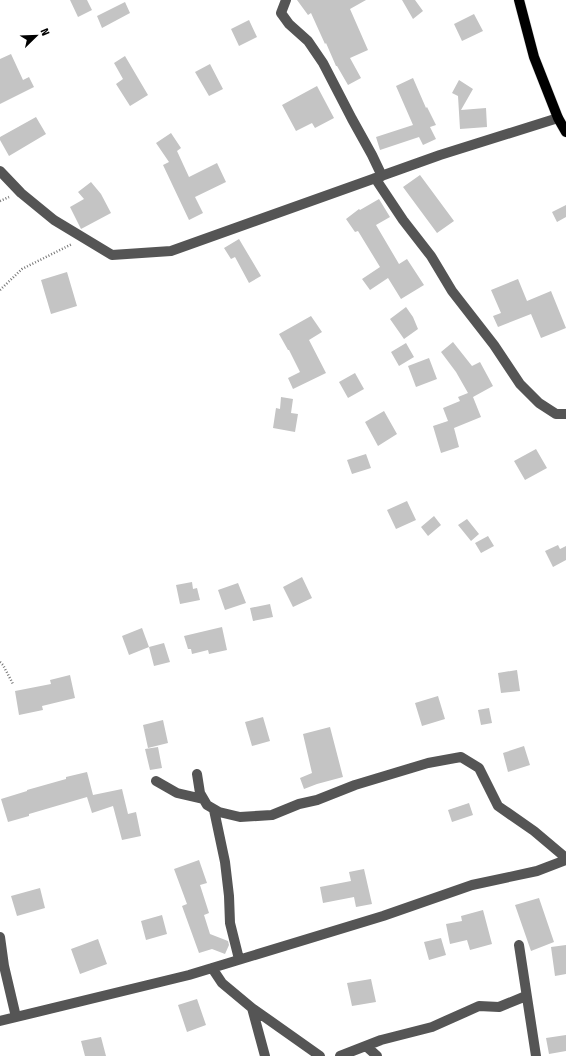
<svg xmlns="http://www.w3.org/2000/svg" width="566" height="1056" viewBox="0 0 566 1056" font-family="'Fira Sans Condensed',sans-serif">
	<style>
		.building { fill: #c4c4c4 }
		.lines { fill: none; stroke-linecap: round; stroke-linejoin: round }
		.major-casing { stroke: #dbdbdb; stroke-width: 11 }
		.path { stroke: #777; stroke-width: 2.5; stroke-dasharray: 1 2; stroke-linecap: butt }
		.minor { stroke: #555; stroke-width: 10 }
		.major { stroke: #000; stroke-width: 10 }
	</style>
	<rect width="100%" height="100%" fill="#fff"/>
	<!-- building -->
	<path class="building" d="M 70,0 L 87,0 L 92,10 L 78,17 Z
		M 297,0 L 366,0 L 350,9 L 368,50 L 350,58 L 361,78 L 348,85 L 337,66 L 336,66 L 326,43 L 325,44 L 311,13 L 308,15 Z
		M 402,0 L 415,0 L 423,11 L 413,19 Z
		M 125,2 L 130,13 L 102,28 L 97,16 Z
		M 474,14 L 483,31 L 462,41 L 454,24 Z
		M 249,20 L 257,37 L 239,46 L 231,29 Z
		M 11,54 L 23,80 L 29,77 L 34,87 L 0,104 L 0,59 Z
		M 125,56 L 148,95 L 130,106 L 116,84 L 123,79 L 114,63 Z
		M 210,64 L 223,89 L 209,96 L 195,72 Z
		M 413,78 L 426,108 L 427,107 L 436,125 L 430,127 L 436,139 L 423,145 L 419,137 L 380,150 L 376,137 L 413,125 L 396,86 Z
		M 459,80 L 473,89 L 461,110 L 486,108 L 487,127 L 460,129 L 458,96 L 452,93 Z
		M 317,86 L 334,118 L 315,128 L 312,123 L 296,131 L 282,105 Z
		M 36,117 L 46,134 L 9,156 L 0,140 L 0,137 Z
		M 171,133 L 181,148 L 177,151 L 189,177 L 217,163 L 226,182 L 195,197 L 203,213 L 189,220 L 163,165 L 169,162 L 156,143 Z
		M 420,175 L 454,221 L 437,233 L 403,187 Z
		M 91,182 L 101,194 L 111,213 L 81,229 L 70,207 L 84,199 L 78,192 Z
		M 379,199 L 390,217 L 376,225 L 399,264 L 407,259 L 424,285 L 401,299 L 388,278 L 370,290 L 362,279 L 380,267 L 358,231 L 355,232 L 346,219 L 359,209 L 360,210 Z
		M 566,205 L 566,217 L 557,222 L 552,212 Z
		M 239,239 L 261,276 L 249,283 L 235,257 L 231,259 L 224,248 Z
		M 67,272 L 77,306 L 51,314 L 41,280 Z
		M 518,279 L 527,301 L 551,291 L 566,328 L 541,338 L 531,314 L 498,327 L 493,316 L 501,313 L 491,290 Z
		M 406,307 L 413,317 L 418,329 L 404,339 L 390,319 Z
		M 311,316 L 322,332 L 309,340 L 326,373 L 293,389 L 288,378 L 300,372 L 289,350 L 288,350 L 279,334 Z
		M 453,342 L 472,366 L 480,362 L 493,386 L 473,397 L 481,417 L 454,428 L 459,447 L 441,453 L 433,426 L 448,421 L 443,408 L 460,401 L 458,397 L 468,393 L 456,372 L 441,352 Z
		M 406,343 L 414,357 L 399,366 L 391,352 Z
		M 429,358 L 437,379 L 416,387 L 408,366 Z
		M 355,373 L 364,389 L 348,398 L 339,382 Z
		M 281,397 L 293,399 L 291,413 L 298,414 L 295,432 L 273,428 L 276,408 L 280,409 Z
		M 384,411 L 397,434 L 378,446 L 365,422 Z
		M 536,449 L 547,468 L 525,480 L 514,461 Z
		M 366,454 L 371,468 L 352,474 L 347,460 Z
		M 407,501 L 416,520 L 396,529 L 387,510 Z
		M 434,516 L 441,525 L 428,536 L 421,527 Z
		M 467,519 L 479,534 L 471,541 L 458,525 Z
		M 488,536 L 494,546 L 481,553 L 475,543 Z
		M 558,545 L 560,549 L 566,546 L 566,560 L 553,567 L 545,551 Z
		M 302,577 L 312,598 L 293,607 L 283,587 Z
		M 192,582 L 193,589 L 197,588 L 200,600 L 180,604 L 176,585 Z
		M 238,583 L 246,603 L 225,610 L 218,590 Z
		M 270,604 L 273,617 L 253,621 L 250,608 Z
		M 222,627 L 227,650 L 209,654 L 208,650 L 192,654 L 191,649 L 188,649 L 184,636 Z
		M 142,628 L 149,647 L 129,655 L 122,636 Z
		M 164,643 L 170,662 L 154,666 L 149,647 Z
		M 517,670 L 520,691 L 501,693 L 498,673 Z
		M 70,675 L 75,698 L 42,706 L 43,710 L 19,715 L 15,691 L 51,684 L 50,680 Z
		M 438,696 L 445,719 L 422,726 L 415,703 Z
		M 489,708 L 492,723 L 481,725 L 478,710 Z
		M 263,717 L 270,741 L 252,746 L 245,722 Z
		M 163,720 L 168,743 L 148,748 L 143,725 Z
		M 330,727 L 343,777 L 317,784 L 304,789 L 300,778 L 312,773 L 303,734 Z
		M 524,746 L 530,765 L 508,772 L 503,753 Z
		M 158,747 L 162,768 L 150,770 L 145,749 Z
		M 87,772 L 93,795 L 122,789 L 128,814 L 136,812 L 141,836 L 122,840 L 113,806 L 92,813 L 87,797 L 29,814 L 29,816 L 8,822 L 1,799 L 27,791 L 27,790 L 66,779 L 66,777 Z
		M 469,803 L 473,815 L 452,822 L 448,810 Z
		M 199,860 L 207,883 L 200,885 L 209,913 L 204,915 L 210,934 L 228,941 L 229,945 L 225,954 L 212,949 L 199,953 L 182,906 L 187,904 L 174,869 Z
		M 364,869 L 372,904 L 356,907 L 354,897 L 323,903 L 320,887 L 351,881 L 349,872 Z
		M 40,888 L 45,908 L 17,916 L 11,896 Z
		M 539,898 L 554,942 L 531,951 L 515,905 Z
		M 483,910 L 492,944 L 470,950 L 467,940 L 450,944 L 446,924 L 462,921 L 461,916 Z
		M 162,915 L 167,934 L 146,940 L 141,921 Z
		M 441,938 L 446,955 L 429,960 L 424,942 Z
		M 98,939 L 107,964 L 80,974 L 71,949 Z
		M 566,945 L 566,974 L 555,976 L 551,947 Z
		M 371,979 L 376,1002 L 352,1006 L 347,983 Z
		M 197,999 L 206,1025 L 187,1032 L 178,1005 Z
		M 566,1035 L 566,1051 L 549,1054 L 546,1038 Z
		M 101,1037 L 106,1056 L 85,1056 L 81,1041 Z"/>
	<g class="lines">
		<defs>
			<path id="major" d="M 519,0 L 534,57 L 558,118 L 566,132"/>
		</defs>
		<!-- major casing -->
		<use href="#major" class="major-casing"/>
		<!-- path -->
		<path class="path" d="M 0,201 L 9,197
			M 0,290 L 22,269 L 72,244
			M 0,662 L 3,665 L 13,684"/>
		<!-- minor -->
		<path class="minor" d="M 286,0 L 281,13 L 289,24 L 308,41 L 323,63 L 352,119 L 372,155 L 382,176
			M 0,171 L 21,193 L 54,220 L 112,255 L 171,251 L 440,155 L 558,118
			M 375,178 L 403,220 L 431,256 L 452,291 L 494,345 L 520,384 L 539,403 L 556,414 L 566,414
			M 197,774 L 200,793 L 207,805 L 219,812 L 240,817 L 272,815 L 299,804 L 317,800 L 355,785 L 428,763 L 461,757 L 479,768 L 498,806 L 534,831 L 566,858
			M 156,781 L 177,793 L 203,799
			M 214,810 L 225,862 L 229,896 L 230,923 L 239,959
			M 0,937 L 4,966 L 16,1017
			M 519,945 L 536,1056
			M 212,968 L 222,983 L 252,1008 L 320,1056
			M 252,1008 L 265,1056
			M 0,1021 L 189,975 L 383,916 L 472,885 L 537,871 L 566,860
			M 366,1046 L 377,1056
			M 340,1056 L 381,1040 L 432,1027 L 479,1006 L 499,1007 L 526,996"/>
		<!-- major -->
		<use href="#major" class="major"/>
	</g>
	<!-- north arrow -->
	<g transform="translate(36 36) rotate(67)" stroke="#ffffff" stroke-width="3" paint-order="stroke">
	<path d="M0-3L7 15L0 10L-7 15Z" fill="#000000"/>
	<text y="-6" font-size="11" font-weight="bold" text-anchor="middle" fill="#000000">N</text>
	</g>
</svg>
